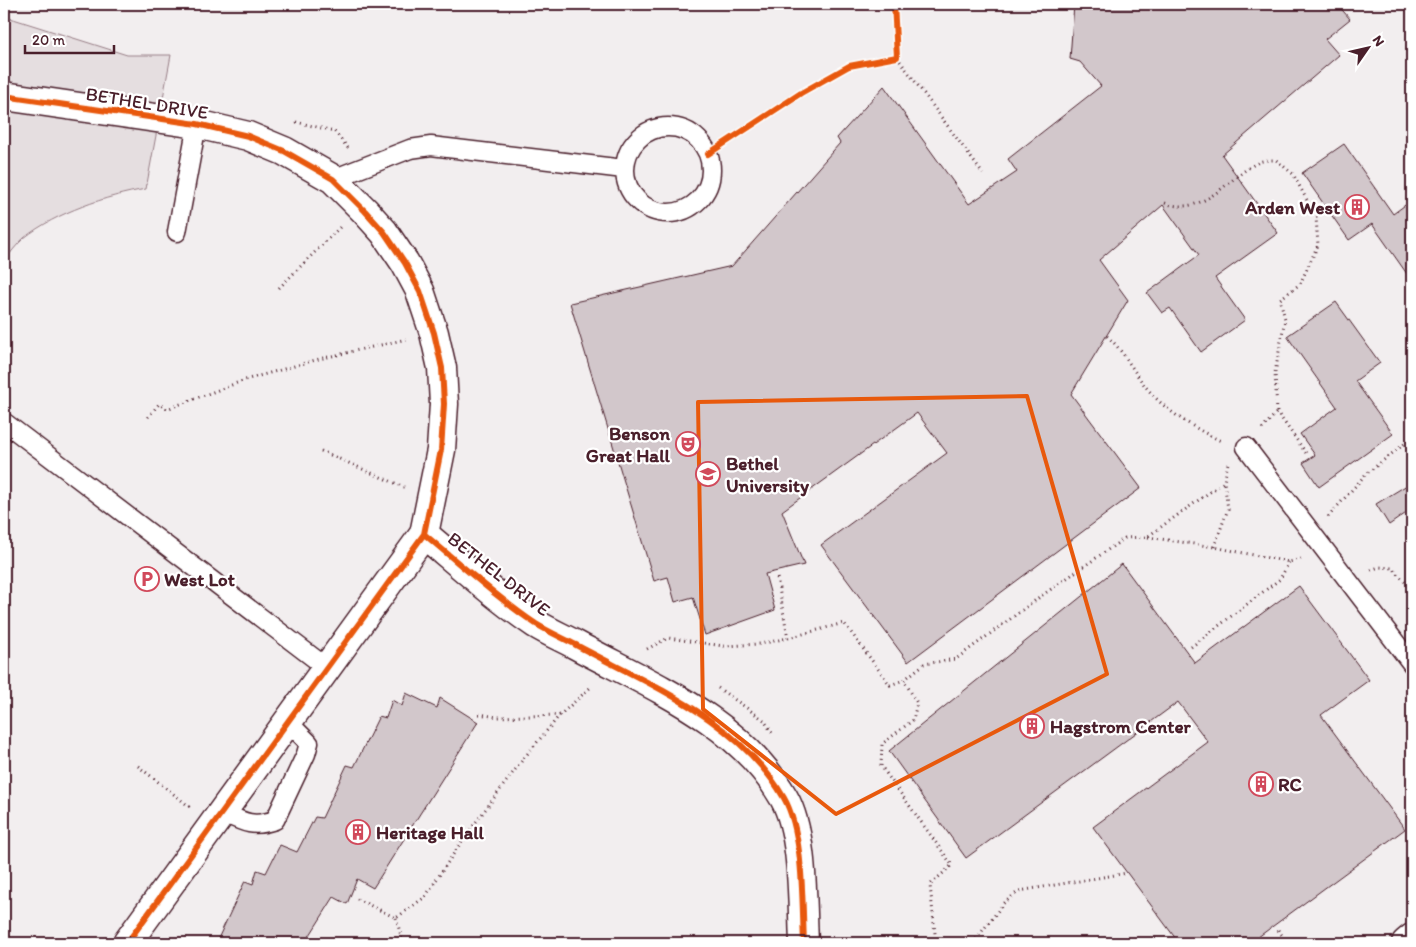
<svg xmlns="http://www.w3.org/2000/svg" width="1416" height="947" viewBox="0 0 1416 947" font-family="Itim,sans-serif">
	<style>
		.built { fill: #f2eeef }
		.green { fill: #e5dee0; stroke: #987e86 }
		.building { fill: #d2c7cb; stroke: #4a1f2b }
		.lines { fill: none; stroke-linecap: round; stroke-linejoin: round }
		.lane-casing { stroke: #4a1f2b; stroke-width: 21 }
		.street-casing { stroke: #4a1f2b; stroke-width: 31 }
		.path { stroke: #4a1f2b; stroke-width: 3; stroke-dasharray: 1 4; stroke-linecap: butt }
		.lane { stroke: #fff; stroke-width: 18 }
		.street { stroke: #fff; stroke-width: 28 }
		.cycleway-casing { stroke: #fff; stroke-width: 9 }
		.cycleway { stroke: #e8590c; stroke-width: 6 }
		.marked { fill: none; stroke: #e8590c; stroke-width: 4; stroke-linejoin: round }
		.labels { text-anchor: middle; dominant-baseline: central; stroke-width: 4.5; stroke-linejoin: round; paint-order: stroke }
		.street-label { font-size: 19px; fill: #4a1f2b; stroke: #fff }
		.poi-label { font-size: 19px; font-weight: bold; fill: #4a1f2b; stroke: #fff; text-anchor: start }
	</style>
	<rect width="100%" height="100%" fill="#fff"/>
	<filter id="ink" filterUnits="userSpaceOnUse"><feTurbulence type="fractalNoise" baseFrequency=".02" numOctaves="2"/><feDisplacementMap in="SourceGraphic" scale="10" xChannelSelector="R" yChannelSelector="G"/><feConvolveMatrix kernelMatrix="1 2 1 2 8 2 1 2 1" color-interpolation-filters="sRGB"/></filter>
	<g filter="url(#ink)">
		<!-- built -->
		<path class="built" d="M 4,4 L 1412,4 L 1412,943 L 4,943 Z"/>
		<!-- green -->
		<path class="green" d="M 4,16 L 127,55 L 171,55 L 146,189 C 106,196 57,212 24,238 C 17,244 10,254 4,261 Z"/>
		<!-- building -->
		<path class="building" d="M 1074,4 L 1337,4 L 1350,19 L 1325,39 L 1339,55 L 1222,155 L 1278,233 L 1215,278 L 1245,320 L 1201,352 L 1170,308 L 1162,313 L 1147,293 L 1199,255 L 1163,205 L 1099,260 L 1128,300 L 1071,394 L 1141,488 L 908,662 L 821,545 L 947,453 L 917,413 L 782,511 L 804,565 L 765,574 L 775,610 L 705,635 L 693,597 L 675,602 L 668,577 L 654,581 L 570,303 L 732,266 L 840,143 L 837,138 L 884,86 L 969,204 L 1017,172 L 1008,159 L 1101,86 L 1080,62 L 1070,59 Z
			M 1344,144 L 1393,214 L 1412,200 L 1412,281 L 1372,224 L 1349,240 L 1302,173 Z
			M 1336,302 L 1380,363 L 1355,381 L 1393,434 L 1319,487 L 1303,463 L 1315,455 L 1300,434 L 1337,407 L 1287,336 Z
			M 1412,482 L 1412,509 L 1389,525 L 1376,504 Z
			M 1122,564 L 1195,663 L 1299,586 L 1369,680 L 1321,715 L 1405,829 L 1250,943 L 1179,943 L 1093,827 L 1208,742 L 1178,702 L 966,858 L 889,751 Z
			M 406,693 L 437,708 L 440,698 L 478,722 L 373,888 L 357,879 L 347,904 L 334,897 L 305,943 L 216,943 L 245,881 L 253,884 L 257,870 L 266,873 L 280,845 L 297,852 L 315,817 L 322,818 L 347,765 L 354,767 L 379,716 L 386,718 L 392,700 L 402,706 Z"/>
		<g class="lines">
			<defs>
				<path id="lane" d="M625 170a43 43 0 1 1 86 0a43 43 0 1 1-86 0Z
					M 333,179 L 410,149 L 431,146 L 624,169
					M 177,232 L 197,124
					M 4,422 L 327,668
					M 1246,447 L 1412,664
					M 222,812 C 243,822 252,828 275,820 L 306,754 L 309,743 L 288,722"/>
				<path id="street" d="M 4,96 L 197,124 L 248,136 L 284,151 L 333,179 L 365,211 L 384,232 L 405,263 L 420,291 L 434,333 L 442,368 L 444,404 L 441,450 L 424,534 C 460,564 497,598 536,624 C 549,632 563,638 576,645 C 652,686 739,720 784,798 C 804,833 802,902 804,943
					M 127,943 L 424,534
					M 1406,943 L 1412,938"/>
			</defs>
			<!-- lane casing -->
			<use href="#lane" class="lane-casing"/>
			<!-- street casing -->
			<use href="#street" class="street-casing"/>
			<!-- path -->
			<path class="path" d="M 897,57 L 983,174
				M 296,122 L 334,131 L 348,148
				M 708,154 L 801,93 L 849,66 L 897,57 L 894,4
				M 1165,203 C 1204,217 1226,179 1257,163 C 1262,160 1270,160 1276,160 L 1293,174 L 1316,217 L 1318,245 L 1300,284 L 1280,299 L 1285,319 L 1275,373 L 1277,412 L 1306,453
				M 279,288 L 341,226
				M 1107,336 C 1126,353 1135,376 1152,394 C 1171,415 1198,430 1223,442
				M 148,417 L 159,404 L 167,409 L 245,380 L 319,359 L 407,339
				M 1262,429 L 1277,412
				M 321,451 L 404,487
				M 1328,517 L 1366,474 L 1412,438
				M 1148,537 L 1214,547 L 1289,562 L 1301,559
				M 1214,547 L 1228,509 L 1224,482
				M 1371,570 L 1379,567 L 1393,568 L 1412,590
				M 788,638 L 844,623 L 890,685 L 904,680
				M 1191,647 L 1280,579 L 1289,562
				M 647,649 L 668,638 L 724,646 L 760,644 L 788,638 L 777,577
				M 718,688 L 764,720 L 772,733
				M 479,714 L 497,717 L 560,715
				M 138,766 L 190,807
				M 357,899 L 396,918 L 425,897 L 464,838 L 524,758 L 560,715 L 592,686
				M 396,918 L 403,943
				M 1278,930 L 1288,943
				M 936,943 L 930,885 L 952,865 L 881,766 L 882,744 L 913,720 L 917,703 L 904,680 L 924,664 L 956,659 L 1044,594 L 1125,538 L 1147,537 L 1224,482 L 1228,463
				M 973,943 L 1004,903 L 1019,891 L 1127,873"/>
			<!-- lane -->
			<use href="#lane" class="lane"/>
			<!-- street -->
			<use href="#street" class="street"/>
			<defs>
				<path id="cycleway" d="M 4,96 L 197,124 L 248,136 L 284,151 L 333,179 L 365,211 L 384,232 L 405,263 L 420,291 L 434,333 L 442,368 L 444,404 L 441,450 L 424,534 C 460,564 497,598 536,624 C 549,632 563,638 576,645 C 652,686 739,720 784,798 C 804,833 802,902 804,943
					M 708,154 L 801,93 L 849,66 L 897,57 L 894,4
					M 127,943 L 424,534"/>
			</defs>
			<!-- cycleway casing -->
			<use href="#cycleway" class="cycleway-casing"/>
			<!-- cycleway -->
			<use href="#cycleway" class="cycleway"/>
		</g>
	</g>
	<!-- marked area -->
	<path class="marked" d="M 1027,396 L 1107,674 L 836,814 L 703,709 L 698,402 Z"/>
	<!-- icons -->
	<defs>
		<symbol id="building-ring" viewBox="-11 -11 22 22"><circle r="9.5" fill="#fff" stroke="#d1495b" stroke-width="1.5"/><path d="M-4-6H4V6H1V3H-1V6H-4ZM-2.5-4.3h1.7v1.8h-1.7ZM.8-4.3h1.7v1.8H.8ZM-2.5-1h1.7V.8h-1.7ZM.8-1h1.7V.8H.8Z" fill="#d1495b"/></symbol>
		<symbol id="theatre-ring" viewBox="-11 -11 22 22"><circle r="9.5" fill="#fff" stroke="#d1495b" stroke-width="1.5"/><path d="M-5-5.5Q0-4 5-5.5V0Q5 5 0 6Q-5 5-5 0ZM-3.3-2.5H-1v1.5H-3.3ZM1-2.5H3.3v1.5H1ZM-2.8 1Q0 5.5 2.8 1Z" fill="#d1495b"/></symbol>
		<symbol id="university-ring" viewBox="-11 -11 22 22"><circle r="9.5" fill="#fff" stroke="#d1495b" stroke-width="1.5"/><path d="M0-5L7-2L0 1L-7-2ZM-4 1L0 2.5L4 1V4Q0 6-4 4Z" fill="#d1495b"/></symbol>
		<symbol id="parking-ring" viewBox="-11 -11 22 22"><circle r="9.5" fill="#fff" stroke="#d1495b" stroke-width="1.5"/><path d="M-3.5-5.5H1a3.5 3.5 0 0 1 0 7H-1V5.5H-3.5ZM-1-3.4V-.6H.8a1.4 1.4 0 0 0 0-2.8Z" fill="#d1495b"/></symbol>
	</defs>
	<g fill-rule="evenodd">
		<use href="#building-ring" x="1343" y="193" width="28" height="28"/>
		<use href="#theatre-ring" x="674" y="430" width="28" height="28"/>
		<use href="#university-ring" x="694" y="460" width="28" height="28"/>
		<use href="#parking-ring" x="133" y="565" width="28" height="28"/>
		<use href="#building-ring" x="1018" y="712" width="28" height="28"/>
		<use href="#building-ring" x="1247" y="770" width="28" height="28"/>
		<use href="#building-ring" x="344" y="818" width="28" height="28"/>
	</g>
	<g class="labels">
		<!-- street labels -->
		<g class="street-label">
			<text transform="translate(147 103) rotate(9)">BETHEL DRIVE</text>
			<text transform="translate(499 574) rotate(38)">BETHEL DRIVE</text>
		</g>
		<!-- poi labels -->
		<g class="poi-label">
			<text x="1340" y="207" text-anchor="end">Arden West</text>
			<text x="670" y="433" text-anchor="end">Benson<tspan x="670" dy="22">Great Hall</tspan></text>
			<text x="726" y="463">Bethel<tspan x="726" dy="22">University</tspan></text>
			<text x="164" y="579">West Lot</text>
			<text x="1050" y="726">Hagstrom Center</text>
			<text x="1278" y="784">RC</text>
			<text x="376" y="832">Heritage Hall</text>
		</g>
	</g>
	<!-- margin -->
	<rect width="1416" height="947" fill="none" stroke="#fff" stroke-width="20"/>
	<rect x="10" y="10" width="1396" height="927" fill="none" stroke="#4a1f2b" stroke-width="2" filter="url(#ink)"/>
	<!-- north arrow -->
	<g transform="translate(1368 48) rotate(56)" stroke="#ffffff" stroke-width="4" paint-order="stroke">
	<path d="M0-4L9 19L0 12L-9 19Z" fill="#4a1f2b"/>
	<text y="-8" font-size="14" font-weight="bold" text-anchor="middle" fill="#4a1f2b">N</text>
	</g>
	<!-- scale -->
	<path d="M25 45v8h89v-8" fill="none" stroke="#4a1f2b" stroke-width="2.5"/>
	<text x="32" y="45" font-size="15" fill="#4a1f2b" stroke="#ffffff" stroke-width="4" paint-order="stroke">20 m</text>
</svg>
